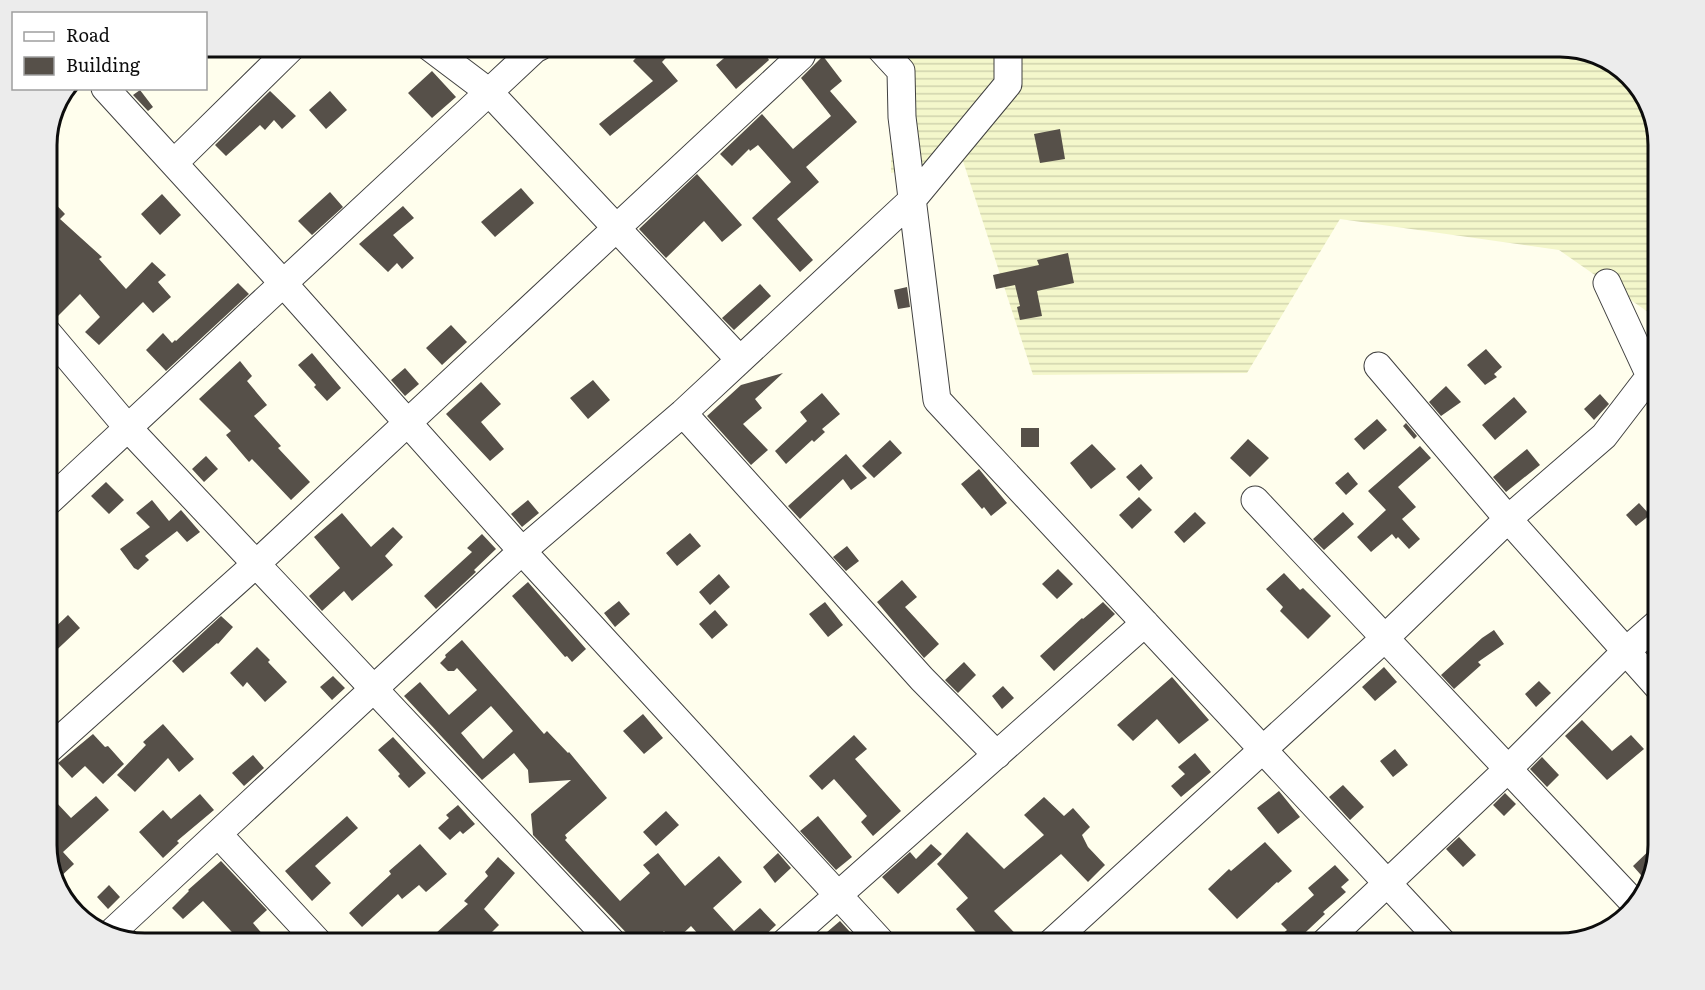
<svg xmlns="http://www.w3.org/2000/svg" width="1705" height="990" viewBox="0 0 1705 990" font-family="Literata,serif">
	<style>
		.farmland { fill: url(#farmland-rules) }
		.building { fill: #565049; fill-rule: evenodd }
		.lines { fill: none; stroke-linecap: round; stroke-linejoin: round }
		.minor-casing { stroke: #404040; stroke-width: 29 }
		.minor { stroke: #fff; stroke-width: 27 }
		.rim { fill: none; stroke: #0d0d0d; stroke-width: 3 }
	</style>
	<defs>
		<pattern id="farmland-rules" width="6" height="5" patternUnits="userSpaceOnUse" patternTransform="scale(1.5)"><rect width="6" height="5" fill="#f4f7cb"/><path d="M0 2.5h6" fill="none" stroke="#d0d3ad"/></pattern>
	</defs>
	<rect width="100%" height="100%" fill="#fffeed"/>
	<!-- farmland -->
	<path class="farmland" d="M 1560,46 L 1609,59 L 1645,95 L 1658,139 L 1658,319 L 1559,250 L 1340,219 L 1247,373 L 1033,375 L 962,158 L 891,173 L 892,58 L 878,47 Z"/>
	<!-- building -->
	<path class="building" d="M 647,46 L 677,46 L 662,62 L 678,81 L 610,136 L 599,124 L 653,81 L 633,61 Z
		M 738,46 L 742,46 L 746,52 L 755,46 L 760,46 L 769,60 L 736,89 L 716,65 Z
		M 823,56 L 842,81 L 830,91 L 857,122 L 806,167 L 819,182 L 777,219 L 813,260 L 800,272 L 752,218 L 791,182 L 758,145 L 750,151 L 749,149 L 732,166 L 720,154 L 762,114 L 793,149 L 831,116 L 801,78 Z
		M 432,71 L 456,97 L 432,118 L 408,93 Z
		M 140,90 L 153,107 L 148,111 L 133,95 Z
		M 270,91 L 296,116 L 282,129 L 274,120 L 265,130 L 260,125 L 226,156 L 215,145 Z
		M 330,91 L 347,110 L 326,129 L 309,110 Z
		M 1060,129 L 1065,159 L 1040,163 L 1034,134 Z
		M 697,174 L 742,225 L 722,242 L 704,221 L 666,258 L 639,229 Z
		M 521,188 L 534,203 L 495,237 L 481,222 Z
		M 330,192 L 343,207 L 312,235 L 298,221 Z
		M 162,194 L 181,215 L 160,235 L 141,214 Z
		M 47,195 L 65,214 L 60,219 L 102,257 L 99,259 L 126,289 L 152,262 L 166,275 L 158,282 L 171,297 L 153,313 L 143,302 L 99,345 L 85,332 L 100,317 L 80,294 L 55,319 L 47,317 Z
		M 403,206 L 414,218 L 393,235 L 414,258 L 402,269 L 397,263 L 388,272 L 359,244 Z
		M 1068,253 L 1074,283 L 1037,291 L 1042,316 L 1020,320 L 1017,307 L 1020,306 L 1015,285 L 996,289 L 993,275 L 1039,265 L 1037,260 Z
		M 238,283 L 249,294 L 166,371 L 146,350 L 163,333 L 172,343 L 175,340 L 176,341 Z
		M 760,284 L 771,296 L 734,330 L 722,318 Z
		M 907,287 L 910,307 L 898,309 L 894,290 Z
		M 451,325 L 467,342 L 442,365 L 426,348 Z
		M 1486,349 L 1502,367 L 1494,374 L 1497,377 L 1485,385 L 1467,365 Z
		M 312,353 L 341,388 L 327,401 L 314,387 L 316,385 L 298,365 Z
		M 240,361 L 252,376 L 247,381 L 267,405 L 254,416 L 281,446 L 278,448 L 310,482 L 291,500 L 252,459 L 249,462 L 226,435 L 231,431 L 199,399 Z
		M 405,368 L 419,384 L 405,396 L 391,380 Z
		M 783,373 L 755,399 L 762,408 L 743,424 L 768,450 L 751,465 L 707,416 L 741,385 Z
		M 593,380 L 610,400 L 588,419 L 570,398 Z
		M 481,382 L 501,404 L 481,422 L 504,449 L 490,461 L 446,414 Z
		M 1446,386 L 1461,402 L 1441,416 L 1429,402 Z
		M 822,393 L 840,414 L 822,429 L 825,432 L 814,442 L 812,440 L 786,464 L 775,451 L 807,421 L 800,412 Z
		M 1600,394 L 1609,404 L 1594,420 L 1584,409 Z
		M 1514,397 L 1527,412 L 1495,440 L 1482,425 Z
		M 1377,419 L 1387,430 L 1364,450 L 1354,439 Z
		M 1406,423 L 1417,436 L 1414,439 L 1403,426 Z
		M 1021,428 L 1039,428 L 1039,447 L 1021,447 Z
		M 1248,439 L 1269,458 L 1250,477 L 1230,458 Z
		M 890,440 L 902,453 L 874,478 L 862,466 Z
		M 1092,444 L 1116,469 L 1091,489 L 1070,463 Z
		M 1420,446 L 1431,458 L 1398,487 L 1416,507 L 1402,519 L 1420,539 L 1409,549 L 1398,537 L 1396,539 L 1392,534 L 1371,552 L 1357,537 L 1386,510 L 1368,491 Z
		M 1527,449 L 1540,465 L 1506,492 L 1493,477 Z
		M 846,454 L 867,478 L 851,490 L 843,479 L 800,519 L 788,506 Z
		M 206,456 L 218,469 L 204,482 L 192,469 Z
		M 1141,464 L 1153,478 L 1139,491 L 1126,477 Z
		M 979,469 L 1007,503 L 991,516 L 984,507 L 982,509 L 961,484 Z
		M 1348,472 L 1358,484 L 1346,495 L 1335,483 Z
		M 106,482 L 124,500 L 109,514 L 91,496 Z
		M 1139,497 L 1152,510 L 1132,529 L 1119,515 Z
		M 152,500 L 169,521 L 181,510 L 200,532 L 187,542 L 177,531 L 145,556 L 149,560 L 138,570 L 134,568 L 120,549 L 150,527 L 136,513 Z
		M 528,500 L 539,513 L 522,527 L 511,514 Z
		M 1639,503 L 1650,515 L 1636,526 L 1626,515 Z
		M 1195,512 L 1206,523 L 1184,543 L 1174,532 Z
		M 1343,512 L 1354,524 L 1324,550 L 1313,539 Z
		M 342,513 L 371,547 L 393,527 L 403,537 L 385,556 L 393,565 L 352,601 L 344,591 L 322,611 L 309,596 L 340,568 L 314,537 Z
		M 690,533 L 701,546 L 677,566 L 666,553 Z
		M 482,534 L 496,549 L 474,570 L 476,572 L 436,609 L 424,596 L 472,552 L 467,548 Z
		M 847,546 L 859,561 L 846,571 L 833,557 Z
		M 1058,569 L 1073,584 L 1057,599 L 1042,584 Z
		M 1284,573 L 1300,590 L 1303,588 L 1331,616 L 1308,639 L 1280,611 L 1283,607 L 1266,589 Z
		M 719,574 L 730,587 L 710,605 L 699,592 Z
		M 902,580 L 917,597 L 905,607 L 939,644 L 924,658 L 877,602 Z
		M 528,582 L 586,649 L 572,662 L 567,656 L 565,657 L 512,596 Z
		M 619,601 L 630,614 L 615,627 L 604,613 Z
		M 825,602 L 843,625 L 828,637 L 809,614 Z
		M 1103,602 L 1115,614 L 1054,671 L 1040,656 L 1082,618 L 1083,619 Z
		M 715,610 L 728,625 L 712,639 L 699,624 Z
		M 68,615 L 80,628 L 47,659 L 47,635 Z
		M 221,616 L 233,627 L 218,644 L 217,643 L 183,673 L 172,661 Z
		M 1494,630 L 1504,644 L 1478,662 L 1481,665 L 1454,689 L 1441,675 L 1482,638 Z
		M 462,640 L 544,734 L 547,731 L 568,753 L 569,752 L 607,798 L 565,835 L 567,838 L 565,840 L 620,901 L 650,873 L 643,865 L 658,853 L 685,886 L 719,856 L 742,882 L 713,908 L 734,931 L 760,908 L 776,925 L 756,944 L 707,944 L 691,926 L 674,942 L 664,931 L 651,944 L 637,944 L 533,835 L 531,814 L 571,780 L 529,783 L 528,770 L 514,753 L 482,780 L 404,696 L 420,682 L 449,715 L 477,690 L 457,668 L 454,671 L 448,671 L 440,663 L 446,657 L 445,655 ZM 491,706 L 513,731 L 483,759 L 461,733 Z
		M 257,647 L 270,660 L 268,662 L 287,682 L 265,702 L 247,682 L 243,687 L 230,673 Z
		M 964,662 L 976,675 L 958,693 L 945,680 Z
		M 1384,667 L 1397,682 L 1375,701 L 1362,687 Z
		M 333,676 L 345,688 L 332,700 L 320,687 Z
		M 1172,677 L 1209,720 L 1179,744 L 1157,719 L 1133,741 L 1117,725 Z
		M 1539,681 L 1551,693 L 1536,707 L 1525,694 Z
		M 1003,686 L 1014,698 L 1002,709 L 992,696 Z
		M 643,714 L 663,738 L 644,754 L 623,731 Z
		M 1582,720 L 1612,751 L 1631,735 L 1644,749 L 1607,780 L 1565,736 Z
		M 163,724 L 194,759 L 179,772 L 168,758 L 135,792 L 117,775 L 146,745 L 143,742 Z
		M 93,734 L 105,747 L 108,746 L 124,764 L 103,784 L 85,766 L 72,778 L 58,763 Z
		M 854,735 L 867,749 L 855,759 L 901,811 L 873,836 L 861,822 L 867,816 L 834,779 L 822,790 L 809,776 Z
		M 393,737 L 426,773 L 409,788 L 398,776 L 400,774 L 378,750 Z
		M 1395,749 L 1408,765 L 1393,777 L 1380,761 Z
		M 1195,753 L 1211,772 L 1181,797 L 1171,786 L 1185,774 L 1178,767 Z
		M 253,755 L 264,768 L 244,786 L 232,773 Z
		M 1542,757 L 1559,775 L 1547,787 L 1530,769 Z
		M 1343,785 L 1364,807 L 1350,820 L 1329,797 Z
		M 1279,791 L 1300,817 L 1278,834 L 1257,808 Z
		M 1505,793 L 1516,804 L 1504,816 L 1493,805 Z
		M 200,794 L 214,810 L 177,841 L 179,843 L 163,858 L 139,832 L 163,810 L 171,819 Z
		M 96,796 L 109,810 L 63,852 L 74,864 L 56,881 L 47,851 L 47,809 L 55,801 L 71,818 Z
		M 1044,797 L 1064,816 L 1073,808 L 1090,827 L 1082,835 L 1088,847 L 1105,865 L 1088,882 L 1061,854 L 994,911 L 1025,944 L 986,944 L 956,909 L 968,898 L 937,864 L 967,832 L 1004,869 L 1044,835 L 1024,815 Z
		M 458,805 L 475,824 L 463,834 L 460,831 L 450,840 L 438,828 L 449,818 L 446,815 Z
		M 666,811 L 679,825 L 656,846 L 643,832 Z
		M 347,816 L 358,828 L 315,866 L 331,883 L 312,901 L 285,871 Z
		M 818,816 L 852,857 L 836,870 L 800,831 Z
		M 1459,837 L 1476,855 L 1463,867 L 1446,849 Z
		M 1265,842 L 1292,871 L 1278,883 L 1277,882 L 1237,919 L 1208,889 L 1229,869 L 1231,871 Z
		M 1658,842 L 1658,846 L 1648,883 L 1633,866 Z
		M 420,844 L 447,874 L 426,892 L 419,885 L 402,899 L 398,894 L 362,927 L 349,913 L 391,874 L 389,871 Z
		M 931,844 L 942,854 L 898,894 L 882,877 L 910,852 L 916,859 Z
		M 778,853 L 791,868 L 775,883 L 763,867 Z
		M 498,857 L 515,873 L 484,909 L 499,925 L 480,944 L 468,944 L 459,934 L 448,944 L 424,944 L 468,904 L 464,901 L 488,876 L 485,872 Z
		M 221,861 L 267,910 L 253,923 L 271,944 L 243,944 L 203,901 L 183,919 L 172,908 L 189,891 L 188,890 Z
		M 1335,865 L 1349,880 L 1341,887 L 1346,892 L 1323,912 L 1325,914 L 1293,944 L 1271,944 L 1287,930 L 1281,924 L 1314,895 L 1308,888 Z
		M 109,885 L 120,897 L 108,909 L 97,897 Z
		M 840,921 L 861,944 L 813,944 Z"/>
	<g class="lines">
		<defs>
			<path id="minor" d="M 428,46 L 489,92 L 740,360
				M 878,46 L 901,71 L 902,117 L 937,400 L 1443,943
				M 105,88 L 283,283 L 522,551 L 882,943
				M 174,163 L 293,46
				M 47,332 L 128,428 L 613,943
				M 1378,366 L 1508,519 L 1658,687
				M 683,413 L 922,679 L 997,755
				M 1255,500 L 1635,904
				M 47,503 L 489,92 L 535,49 L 541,46
				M 47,751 L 256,564 L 801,56 L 805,46
				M 218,834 L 319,943
				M 110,934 L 522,551 L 683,413 L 912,200 L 1008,84 L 1008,46
				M 784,943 L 1145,623
				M 1051,943 L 1385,638 L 1508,519 L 1604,436 L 1650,376 L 1607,283
				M 1324,943 L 1508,769 L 1626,651 L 1658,623"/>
		</defs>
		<!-- minor casing -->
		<use href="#minor" class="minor-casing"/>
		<!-- minor -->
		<use href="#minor" class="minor"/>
	</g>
	<!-- crop -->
	<path d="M0 0H1705V990H0ZM145 57H1560A88 88 0 0 1 1648 145V845A88 88 0 0 1 1560 933H145A88 88 0 0 1 57 845V145A88 88 0 0 1 145 57Z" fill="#ececec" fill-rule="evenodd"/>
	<path class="rim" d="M145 57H1560A88 88 0 0 1 1648 145V845A88 88 0 0 1 1560 933H145A88 88 0 0 1 57 845V145A88 88 0 0 1 145 57Z"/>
	<!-- legend -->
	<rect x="12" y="12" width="195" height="78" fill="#ffffff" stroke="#9e9e9e" stroke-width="1.5"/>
	<rect x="24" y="32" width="30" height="9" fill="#ffffff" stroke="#9e9e9e" stroke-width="1.5"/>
	<text x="66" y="42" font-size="18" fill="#0d0d0d">Road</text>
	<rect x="24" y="57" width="30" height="18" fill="#565049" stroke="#9e9e9e" stroke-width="1.5"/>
	<text x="66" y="72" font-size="18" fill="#0d0d0d">Building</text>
</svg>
